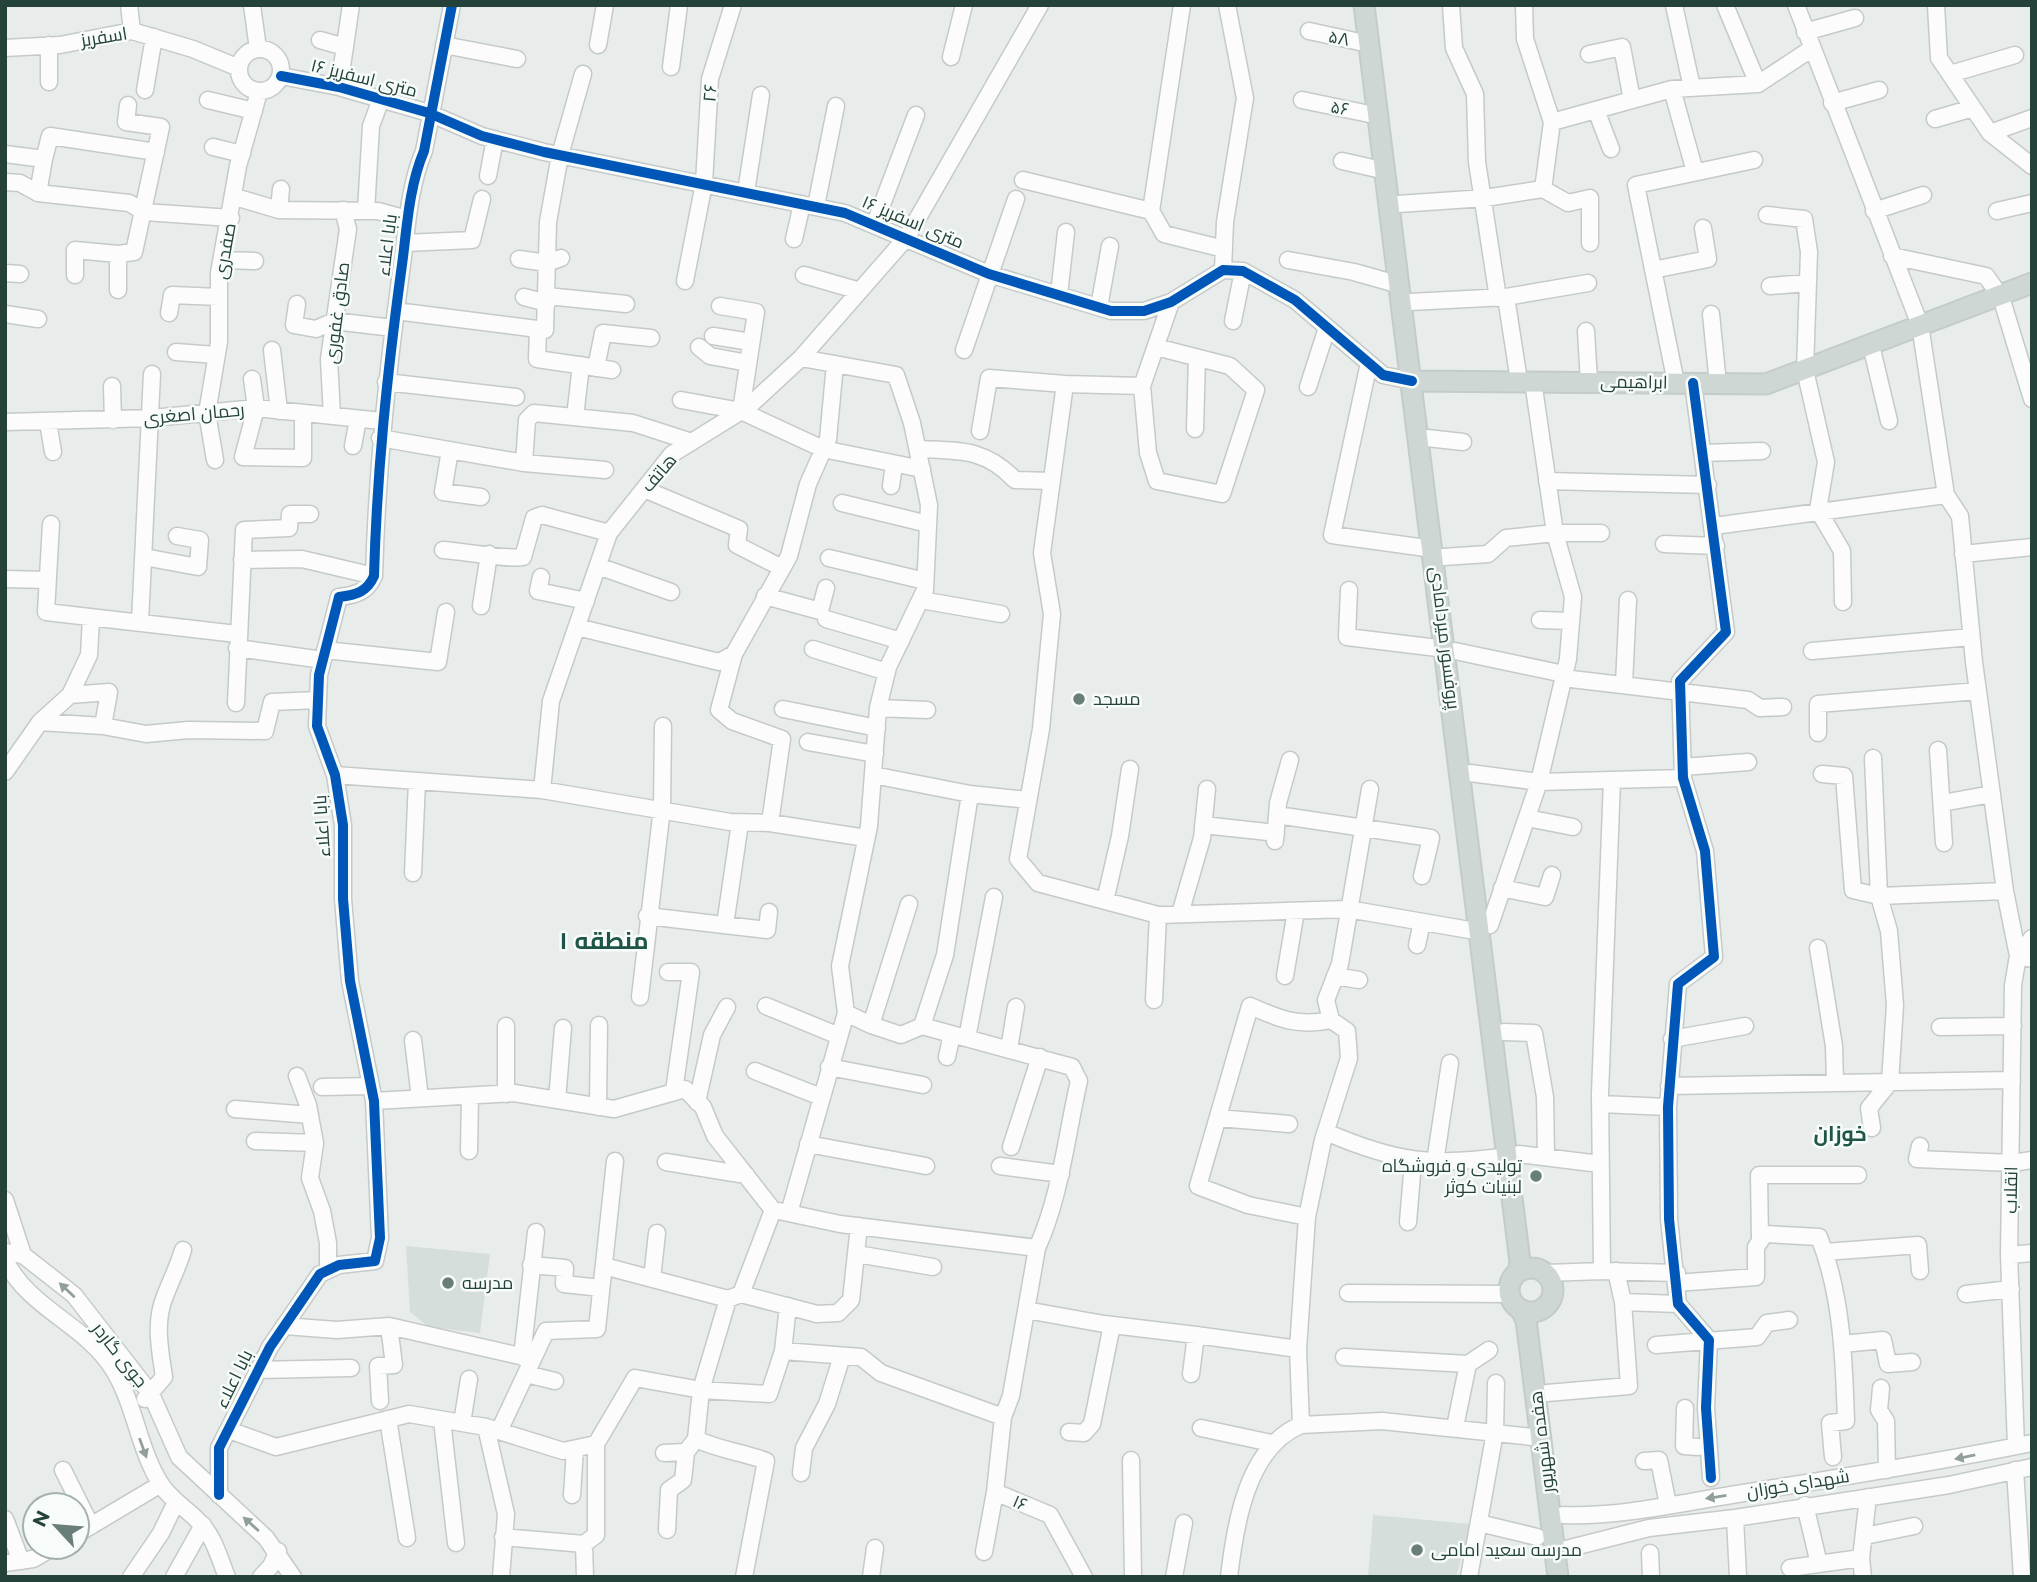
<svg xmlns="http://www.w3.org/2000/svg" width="2037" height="1582" viewBox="0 0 2037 1582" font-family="Montserrat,Cairo,sans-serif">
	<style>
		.built { fill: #d6dedb }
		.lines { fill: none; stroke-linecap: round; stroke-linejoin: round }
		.minor-casing { stroke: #c5cac8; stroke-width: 19 }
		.major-casing { stroke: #c3ccc9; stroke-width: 23 }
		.minor { stroke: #fcfcfc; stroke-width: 16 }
		.major { stroke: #cfd7d5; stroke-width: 19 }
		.cycleway-casing { stroke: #f7fbf9; stroke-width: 15 }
		.cycleway { stroke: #0057b8; stroke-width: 10 }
		.oneway { fill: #909f9b }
		.poi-dot { fill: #697e78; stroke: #f7fbf9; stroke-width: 2.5 }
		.labels { text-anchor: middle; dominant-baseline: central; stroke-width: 5; stroke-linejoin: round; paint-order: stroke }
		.street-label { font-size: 18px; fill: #24423a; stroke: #f7fbf9 }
		.poi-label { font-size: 18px; fill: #24423a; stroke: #f7fbf9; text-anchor: start }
		.quarter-label { font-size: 21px; font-weight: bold; fill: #1f5548; stroke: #f7fbf9 }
		.district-label { font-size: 24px; font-weight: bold; fill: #1f5548; stroke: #f7fbf9 }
	</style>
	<rect width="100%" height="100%" fill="#e8edeb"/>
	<!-- built -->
	<path class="built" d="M 406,1246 L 490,1254 L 480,1333 L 429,1327 L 410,1312 Z
		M 1373,1515 L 1471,1524 L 1456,1577 L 1368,1577 Z"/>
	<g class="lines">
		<defs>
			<path id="minor" d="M 129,5 L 132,31
				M 252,5 L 258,49
				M 1451,5 L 1454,48 L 1475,94 L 1477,162 L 1498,298
				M 1674,5 L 1692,88
				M 1725,5 L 1758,84
				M 1796,5 L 1920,325 L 1946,495 L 1960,516 L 1974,662 L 2005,891 L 2018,956 L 2032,959
				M 1936,5 L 1939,58 L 1990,133 L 2032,166
				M 1309,31 L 1369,44
				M 1805,32 L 1855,18
				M 320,40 L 345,47
				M 444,45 L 517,59
				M 598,45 L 605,5
				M 5,48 L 60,45 L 132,31 L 193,49 L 239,68
				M239 70a21 21 0 1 1 42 0a21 21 0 1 1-42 0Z
				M 1589,54 L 1622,47 L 1632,100
				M 951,57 L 964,5
				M 671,67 L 679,5
				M 1950,74 L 2015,55
				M 281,76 L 339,87 L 429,113 L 482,136 L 544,152 L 845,213 L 989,274 L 1111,311 L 1144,311 L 1171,302 L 1223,270 L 1243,271 L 1295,300 L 1383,375 L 1412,381
				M 49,82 L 49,45
				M 339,87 L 351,5
				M 1672,89 L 1695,172
				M 145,90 L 154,37
				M 208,100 L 254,111
				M 1302,100 L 1379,116
				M 1832,103 L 1879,90
				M 1596,110 L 1611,149
				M 1935,119 L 1973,108
				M 1552,122 L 1672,89 L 1758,84 L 1811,49
				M 1990,133 L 2032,118
				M 213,147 L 242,154
				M 5,154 L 44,159 L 50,136 L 156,152
				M 1342,161 L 1386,171
				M 488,176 L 495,139
				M 1023,180 L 1151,211 L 1182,5
				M 5,182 L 20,183 L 38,193 L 129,203 L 145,212 L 231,218
				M 1543,189 L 1568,203 L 1590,198 L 1590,243
				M 746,192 L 761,95
				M 38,193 L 44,159
				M 235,197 L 279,210 L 378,211 L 407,219
				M 1398,204 L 1485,198 L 1543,189 L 1552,122 L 1525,39 L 1524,5
				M 816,206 L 836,106
				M 279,210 L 281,189
				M 366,211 L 371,126 L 381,99
				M 1151,211 L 1164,234 L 1224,249
				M 1874,211 L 1923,195
				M 1997,211 L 2032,203
				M 1767,215 L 1804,219 L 1809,252 L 1805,370 L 1826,462 L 1818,510 L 1842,551 L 1843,602
				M 875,223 L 916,115
				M 794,239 L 802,204
				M 405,243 L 472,240 L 482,199
				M 1892,256 L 1986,276 L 2001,297 L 2032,399
				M 519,259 L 547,263 L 561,258
				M 222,260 L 255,261
				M 1288,260 L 1354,272 L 1400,285
				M 1223,270 L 1225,222 L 1245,98 L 1227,5
				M 1653,270 L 1708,259 L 1703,228
				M 5,273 L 20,274
				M 75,275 L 75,250 L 118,254
				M 804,275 L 860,291
				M 685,281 L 704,183 L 710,79 L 733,5
				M 1770,286 L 1808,283
				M 118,290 L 118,254 L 134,252 L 161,127 L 126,122 L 128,105
				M 1059,295 L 1066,232
				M 547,296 L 626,304
				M 524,297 L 547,303
				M 1506,297 L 1588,283
				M 1171,302 L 1142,386 L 1065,384 L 1042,553 L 1052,614 L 1041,729 L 1018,859 L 1038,883 L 1158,915 L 1348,909 L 1481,932
				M 1410,302 L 1506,297 L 1519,381
				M 297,304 L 294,325 L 316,329 L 334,321 L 393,328
				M 720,306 L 756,312 L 741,411
				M 1099,307 L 1110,246
				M 396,311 L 545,330 L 548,222 L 560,155 L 583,74
				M 169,313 L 172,295 L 219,297
				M 5,314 L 38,319
				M 1711,314 L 1718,384
				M 1233,321 L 1243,271
				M 538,329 L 537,359 L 612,370
				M 1586,331 L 1589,382
				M 713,336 L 751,342
				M 1871,345 L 1889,421
				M 699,347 L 710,356 L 748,363
				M 272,350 L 279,411
				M 964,350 L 1016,199
				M 176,352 L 216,355
				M 1369,363 L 1332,535 L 1433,549
				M 596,368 L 603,333 L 651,338
				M 252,379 L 256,408 L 243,457 L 303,458 L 303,413
				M 386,382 L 516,397
				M 1676,383 L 1636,185 L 1754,160
				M 1693,383 L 1726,632 L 1680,681 L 1683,778 L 1705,851 L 1714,957 L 1678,984 L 1668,1107 L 1669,1219 L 1678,1304 L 1709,1340 L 1706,1408 L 1711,1478
				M 112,386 L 113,420
				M 1142,386 L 1148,453 L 1157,481 L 1222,494 L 1256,390 L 1230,366 L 1156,347
				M 1308,387 L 1327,328
				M 681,400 L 741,411 L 823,449 L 922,469
				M 332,416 L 329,359 L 348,229 L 343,210
				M 575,417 L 581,365
				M 5,422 L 152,418 L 256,408 L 382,421
				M 48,422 L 53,452
				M 1195,429 L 1197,358
				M 980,431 L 989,378 L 1065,384
				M 380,438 L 524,463 L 605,470
				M 1427,438 L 1463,442
				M 353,446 L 358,419
				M 918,449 C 959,451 985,448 1015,480 L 1052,481
				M 450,450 L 443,492 L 481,497
				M 1703,453 L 1762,451
				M 215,460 L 207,413 L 219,342 L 219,273 L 238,166 L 259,92
				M 524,463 L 527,420 L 534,413 L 633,423 L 692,442
				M 1547,481 L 1708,485
				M 891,486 L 894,464
				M 644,489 L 739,529 L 737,545 L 782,568
				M 842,503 L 928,524
				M 51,524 L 46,612 L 237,634
				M 1714,526 L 1946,495
				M 1664,544 L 1716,546
				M 443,550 C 461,551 509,560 523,557 L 534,518 L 542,515 L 609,533
				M 1963,554 L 2032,547
				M 144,557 L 198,567 L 200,540 L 177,536
				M 1443,557 L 1488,554 L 1506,538 L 1555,533 L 1533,381
				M 829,558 L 925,581
				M 242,560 L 302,559 L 374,576
				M 598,566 L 671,592
				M 541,577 L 538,591 L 586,601
				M 5,579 L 47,580
				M 1349,590 L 1347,637 L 1446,649
				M 765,596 L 820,611 L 826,588
				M 921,600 L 1001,614
				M 481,606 L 489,554
				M 826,619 L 901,641
				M 1540,620 L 1571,621
				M 140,622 L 152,374
				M 577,627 L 719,662 L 734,654 L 789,556 L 808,484 L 828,439 L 835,364
				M 237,648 L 323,660
				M 813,649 L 887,672
				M 325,650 L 438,662 L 446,612
				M 1455,651 L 1564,674
				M 1812,651 L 1971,637
				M 734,654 L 719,710 L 732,721 L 782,739 L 770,823
				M 1563,678 L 1748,700 L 1760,708 L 1783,707
				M 1624,684 L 1628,600
				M 70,695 L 109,692 L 103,726
				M 236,703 L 244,530 L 289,528 L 290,514 L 310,514
				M 878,708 L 927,710
				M 783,709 L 877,728
				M 40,722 L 103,726 L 146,734 L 188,730 L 265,731 L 272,702 L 318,700
				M 1818,733 L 1818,704 L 1978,691
				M 808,742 L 875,754
				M 1938,750 L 1944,843
				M 1873,758 L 1879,896 L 2005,891
				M 1683,767 L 1748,762
				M 5,772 L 40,722 L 70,695 L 89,655 L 91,617
				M 1470,773 L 1539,782 L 1683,778
				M 1822,774 L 1844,776 L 1853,890 L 1879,896 L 1889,931 L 1895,1005 L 1890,1082 L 1869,1108 L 1872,1128
				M 335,775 L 542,790 L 730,822 L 770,823 L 866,838
				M 873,775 L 970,794 L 1028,800
				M 1612,780 L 1600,1094 L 1602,1271 L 1677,1273
				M 542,790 L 551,701 L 609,533 L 672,454 L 748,407 L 801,358 L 907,237 L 1040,5
				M 1942,803 L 1992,794
				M 1277,815 L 1431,838 L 1422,876
				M 1527,818 L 1573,827
				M 1203,825 L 1276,833
				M 1275,841 L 1278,803 L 1290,760
				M 413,873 L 417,781
				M 1502,888 L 1545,897 L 1552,875
				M 1105,901 L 1120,836 L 1130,769
				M 1180,914 L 1202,838 L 1207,789
				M 647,916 L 767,930 L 769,912
				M 725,925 L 740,823
				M 1490,925 L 1539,782 L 1568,659 L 1573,597 L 1555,533 L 1601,533
				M 1417,945 L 1422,922
				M 1818,948 L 1834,1046 L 1835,1083
				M 668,972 L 691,972 L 674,1091
				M 1285,976 L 1296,911
				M 1335,976 L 1359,980
				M 640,997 L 662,808 L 663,726
				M 1154,1000 L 1158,915
				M 766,1006 L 839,1036
				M 846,1013 L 871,1025 L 901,1035 L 922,1026 L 1072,1067 L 1079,1081 C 1066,1137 1061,1195 1037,1248
				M 871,1025 L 909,904
				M 506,1026 L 506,1094
				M 922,1026 L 945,955 L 970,794
				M 1940,1027 L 2013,1026
				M 1504,1032 L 1534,1033 L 1545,1097 L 1546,1157
				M 967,1038 L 994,897
				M 1672,1039 L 1745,1026
				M 413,1040 L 420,1098
				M 1009,1049 L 1016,1007
				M 947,1057 L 952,1034
				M 829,1067 L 923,1085
				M 755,1071 L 821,1097
				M 297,1076 L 308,1105 L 315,1143 L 310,1178 L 322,1211 L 328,1243 L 328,1270
				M 1669,1086 L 2012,1080
				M 322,1087 L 371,1086
				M 557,1100 L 563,1028
				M 374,1101 L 514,1093 L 614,1109 L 685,1089 L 703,1107 L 715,1136 L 773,1210 L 741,1294 L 728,1299 L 701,1390 L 635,1378 L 596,1444 L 596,1535 L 584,1544 L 585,1577
				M 697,1102 L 712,1035 L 727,1007
				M 1600,1104 L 1668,1107
				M 598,1107 L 599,1025
				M 235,1109 L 310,1115
				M 1218,1118 L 1289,1124
				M 1326,1132 C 1395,1162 1433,1167 1508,1156
				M 255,1141 L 315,1143
				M 808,1144 L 926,1166
				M 1920,1146 L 1917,1159 L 2012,1163 L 2032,1160
				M 1011,1147 L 1040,1057
				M 469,1151 L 470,1096
				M 1519,1154 L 1600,1164
				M 666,1162 L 746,1175
				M 1435,1162 L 1450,1063
				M 1000,1166 L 1061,1174
				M 5,1200 L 23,1255
				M 779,1211 L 840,1224 L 1037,1248 L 1011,1396 L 1003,1417 L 995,1492 L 1050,1515 L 1084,1577
				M 789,1213 L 846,1013 L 840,966 L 869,826 L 878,708 L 888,667 L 925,590 L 929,505 L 912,423 L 896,375 L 801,358
				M 1307,1217 L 1248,1205 L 1198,1186 L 1250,1006 C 1280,1019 1298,1027 1331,1020
				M 1408,1222 L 1413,1162
				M 1760,1240 L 1759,1175 L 1858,1175
				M 5,1252 L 23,1255 L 74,1295 L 151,1394 L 179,1457 L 266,1538 L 293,1577
				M 1825,1252 L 1918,1245 L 1920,1271
				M 857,1254 L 933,1267
				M 2009,1255 L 2032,1253
				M 5,1260 C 29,1309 85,1324 113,1369 C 135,1404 138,1447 160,1483 C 170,1500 188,1509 201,1524 C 214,1537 220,1560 227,1577
				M 531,1265 L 565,1268 L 564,1284 L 601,1288
				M 604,1266 L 728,1299
				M 1546,1273 L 1602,1271
				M 652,1279 L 657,1233
				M 1676,1283 L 1756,1277 L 1756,1247 L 1765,1234 L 1819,1237 C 1842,1295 1844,1359 1846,1421 L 1830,1423 L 1833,1457
				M 1348,1293 L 1509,1294
				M 741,1294 L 817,1314 L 838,1313 L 851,1300 L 859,1226
				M 1966,1294 L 2011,1289
				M 1623,1302 L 1678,1304
				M 1026,1310 L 1104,1324 L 1196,1335 L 1191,1374
				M 284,1326 L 337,1330 L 389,1326 L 533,1359
				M 1196,1335 L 1298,1349
				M 1843,1344 L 1883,1340 L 1888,1364 L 1912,1362
				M 1656,1345 L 1757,1337 L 1767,1323 L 1789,1320
				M 783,1351 L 788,1306
				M 522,1357 L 536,1232
				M 1344,1357 L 1468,1364
				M 257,1370 L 351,1368
				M 526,1374 L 555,1381
				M 1881,1388 L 1879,1410 L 1886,1421 L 1887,1470
				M 1547,1393 L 1629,1386 L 1623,1302 L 1616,1271
				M 145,1399 L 164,1377 C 160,1350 154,1322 165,1296 C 171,1280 178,1267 183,1250
				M 380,1401 L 378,1366 L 394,1365 L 389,1326
				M 1685,1408 L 1684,1446 L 1698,1447
				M 388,1419 L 407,1538
				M 442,1420 L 456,1543
				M 462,1423 L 469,1379
				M 1301,1425 L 1298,1349 L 1307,1217 L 1323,1140 L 1349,1058 L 1347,1031 L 1331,1020 L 1326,1000 L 1340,964 L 1370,789
				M 486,1427 L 506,1514 L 501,1577
				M 1455,1427 L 1468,1364 L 1489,1350
				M 1201,1428 L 1271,1443
				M 229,1430 L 276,1447 L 409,1414 L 486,1427 L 563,1451 L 596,1444
				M 499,1431 L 546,1331 L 597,1329 L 615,1161
				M 1069,1432 L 1084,1433 L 1092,1424 L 1112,1325
				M 2016,1446 L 2009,1255 L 2013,985 L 2018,956 L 2032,938
				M 664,1453 L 686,1452
				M 1131,1460 L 1133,1577
				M 1644,1461 L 1659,1460 L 1668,1505
				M 63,1470 L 91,1526
				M 2015,1470 L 2022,1577
				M 801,1473 L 804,1448 L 827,1404 L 842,1356
				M 219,1495 L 219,1448 L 270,1347 L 320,1274 L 339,1265 L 375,1261 L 380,1238 L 374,1101 L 350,981 L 343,899 L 343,825 L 335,775 L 317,726 L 319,675 L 339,597 C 356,595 367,592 374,576 C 377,470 387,376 401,272 C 407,231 408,189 424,151 L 452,5
				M 572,1495 L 575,1449
				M 1805,1505 L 1819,1564
				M 1563,1515 C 1621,1517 1680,1503 1737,1494 C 1836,1478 1934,1463 2032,1443
				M 1735,1518 L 1738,1577
				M 5,1519 L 21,1561
				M 1479,1523 L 1537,1537
				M 667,1530 L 669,1490 L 683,1480 L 686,1452 L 696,1439
				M 77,1534 L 161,1484
				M 1865,1536 L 1914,1526
				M 503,1537 L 584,1544
				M 1566,1549 L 1649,1528 L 1735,1518 L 1949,1485 L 2032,1467
				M 984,1552 L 995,1492
				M 1650,1553 L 1651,1577
				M 5,1563 L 33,1559 L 54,1547
				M 1790,1568 L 1861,1558
				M 131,1577 L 161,1533 L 176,1502
				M 174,1577 L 203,1525
				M 261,1577 L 271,1566 L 278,1551
				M 744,1577 L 766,1461 C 742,1452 719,1450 696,1439 L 701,1390 L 769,1394 L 783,1351 L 861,1357 L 881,1373 L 1003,1417
				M 871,1577 L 875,1548
				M 1174,1577 L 1184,1523
				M 1229,1577 C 1235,1525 1247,1447 1301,1425 L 1382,1421 L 1542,1438
				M 1469,1577 L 1495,1432 L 1496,1383
				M 1863,1577 L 1861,1558 L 1868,1497"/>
			<path id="major" d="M 1364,5 L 1520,1262 L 1518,1272
				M 1412,381 L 1766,384 L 2032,283
				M1509 1290a22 22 0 1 1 44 0a22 22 0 1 1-44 0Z
				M 1521,1310 L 1526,1320 L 1558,1577"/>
		</defs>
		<!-- minor casing -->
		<use href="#minor" class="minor-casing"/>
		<!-- major casing -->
		<use href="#major" class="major-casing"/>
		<!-- minor -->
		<use href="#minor" class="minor"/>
		<!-- major -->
		<use href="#major" class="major"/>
		<defs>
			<path id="cycleway" d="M 281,76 L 339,87 L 429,113 L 482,136 L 544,152 L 845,213 L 989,274 L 1111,311 L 1144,311 L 1171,302 L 1223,270 L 1243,271 L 1295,300 L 1383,375 L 1412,381
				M 1693,383 L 1726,632 L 1680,681 L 1683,778 L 1705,851 L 1714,957 L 1678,984 L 1668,1107 L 1669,1219 L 1678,1304 L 1709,1340 L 1706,1408 L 1711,1478
				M 219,1495 L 219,1448 L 270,1347 L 320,1274 L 339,1265 L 375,1261 L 380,1238 L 374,1101 L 350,981 L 343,899 L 343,825 L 335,775 L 317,726 L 319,675 L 339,597 C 356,595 367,592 374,576 C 377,470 387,376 401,272 C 407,231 408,189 424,151 L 452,5"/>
		</defs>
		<!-- cycleway casing -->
		<use href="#cycleway" class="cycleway-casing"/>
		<!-- cycleway -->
		<use href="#cycleway" class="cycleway"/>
	</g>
	<!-- one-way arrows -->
	<defs><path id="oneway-solid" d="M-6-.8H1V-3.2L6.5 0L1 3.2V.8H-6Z" transform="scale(1.75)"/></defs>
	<g class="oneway">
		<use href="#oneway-solid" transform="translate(67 1290) rotate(-137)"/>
		<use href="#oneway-solid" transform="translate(143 1448) rotate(70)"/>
		<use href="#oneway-solid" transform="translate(1965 1457) rotate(168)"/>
		<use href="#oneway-solid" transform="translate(1716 1497) rotate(171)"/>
		<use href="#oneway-solid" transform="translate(251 1524) rotate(-138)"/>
	</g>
	<!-- markers -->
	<g class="poi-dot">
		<circle cx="1079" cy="699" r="7"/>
		<circle cx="1536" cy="1176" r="7"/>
		<circle cx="448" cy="1283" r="7"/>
		<circle cx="1417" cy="1550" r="7"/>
	</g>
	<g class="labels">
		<!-- street labels -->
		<g class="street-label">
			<text transform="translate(104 37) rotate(-9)">اسفریز</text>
			<text transform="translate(1339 38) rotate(11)">۵۸</text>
			<text transform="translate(364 78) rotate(14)">۱۶ متری اسفریز</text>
			<text transform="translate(710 93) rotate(-85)">۲۶</text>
			<text transform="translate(1340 108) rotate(11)">۵۶</text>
			<text transform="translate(913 222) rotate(23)">۱۶ متری اسفریز</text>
			<text transform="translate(387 245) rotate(-83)">بابا اعلاء</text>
			<text transform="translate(225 251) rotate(-80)">صفدری</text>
			<text transform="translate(337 313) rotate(-83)">صادق غفوری</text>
			<text transform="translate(1634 382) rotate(1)">ابراهیمی</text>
			<text transform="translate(194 414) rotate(-5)">رحمان اصغری</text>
			<text transform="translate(659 473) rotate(-49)">هاتف</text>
			<text transform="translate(1445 638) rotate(83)">پروفسور میردامادی</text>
			<text transform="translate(322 826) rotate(-94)">بابا اعلاء</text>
			<text transform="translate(2011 1190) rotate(-89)">انقلاب</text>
			<text transform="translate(120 1355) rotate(52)">جوی گاردر</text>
			<text transform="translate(234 1379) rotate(-64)">بابا اعلاء</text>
			<text transform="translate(1542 1442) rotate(-97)">هفده شهریور</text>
			<text transform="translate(1798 1484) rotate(-9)">شهدای خوزان</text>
			<text transform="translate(1020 1503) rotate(23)">۱۶</text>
		</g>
		<!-- poi labels -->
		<g class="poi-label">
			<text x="1093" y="699">مسجد</text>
			<text x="1522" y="1166" text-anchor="end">تولیدی و فروشگاه<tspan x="1522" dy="21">لبنیات کوثر</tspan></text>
			<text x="462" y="1283">مدرسه</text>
			<text x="1431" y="1550">مدرسه سعید امامی</text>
		</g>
		<!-- quarter labels -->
		<g class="quarter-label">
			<text x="1840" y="1133">خوزان</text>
		</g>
		<!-- district labels -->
		<g class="district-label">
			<text x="604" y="940">منطقه ۱</text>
		</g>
	</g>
	<!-- border -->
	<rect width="2037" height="1582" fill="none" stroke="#24423a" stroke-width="14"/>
	<!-- north arrow -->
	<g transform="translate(56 1526) rotate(296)"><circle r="33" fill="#f7fbf9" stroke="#a3b1ad" stroke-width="2"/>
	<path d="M0-5L12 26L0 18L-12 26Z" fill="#697e78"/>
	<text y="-10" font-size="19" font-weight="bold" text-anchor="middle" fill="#24423a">N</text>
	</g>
</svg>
